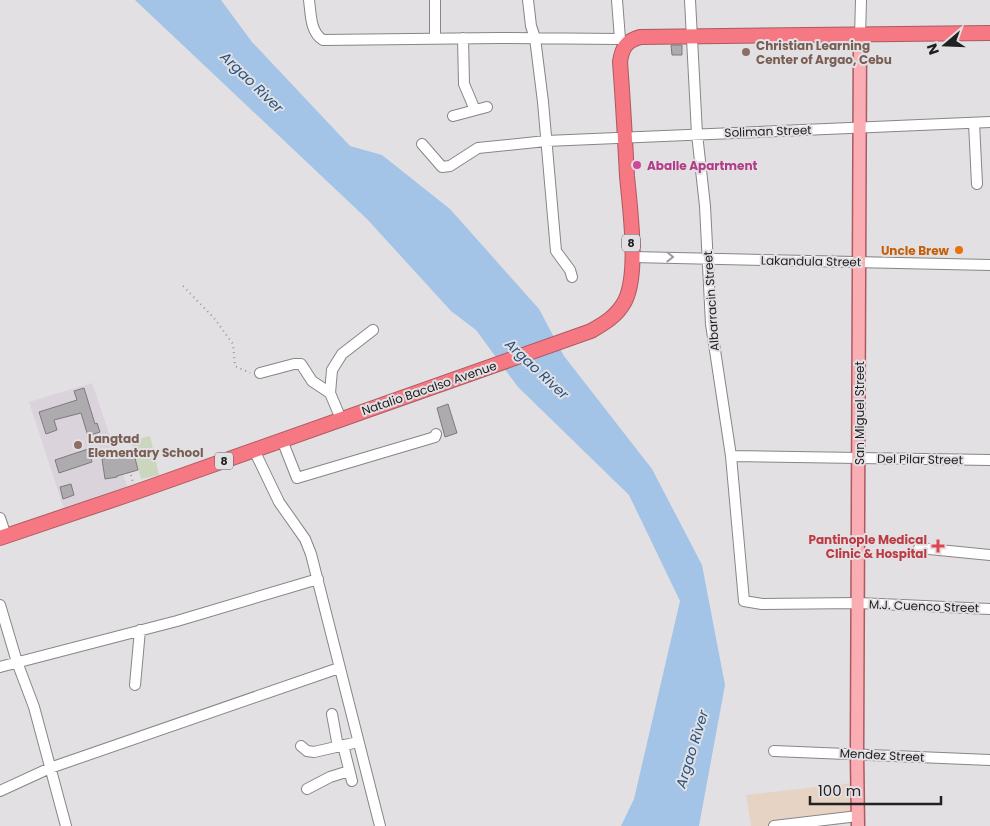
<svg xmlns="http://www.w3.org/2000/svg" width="990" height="826" viewBox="0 0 990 826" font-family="Poppins,sans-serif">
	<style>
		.commercial { fill: #e7d3c4 }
		.built { fill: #dad3dc }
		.green { fill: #cad6bd }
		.water { fill: #a3c4e7 }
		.building { fill: #aeabae; stroke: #7c7a7d }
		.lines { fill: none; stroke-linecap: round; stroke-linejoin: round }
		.minor-casing { stroke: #888588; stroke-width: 12 }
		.major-casing { stroke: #ac5a60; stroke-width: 15 }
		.highway-casing { stroke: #ac5a60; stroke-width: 16 }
		.path { stroke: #969597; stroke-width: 2; stroke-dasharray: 1 4; stroke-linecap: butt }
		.minor { stroke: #fff; stroke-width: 10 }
		.major { stroke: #faaeb4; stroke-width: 12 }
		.highway { stroke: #f67882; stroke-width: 14 }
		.oneway { stroke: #9c9b9c }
		.education-dot { fill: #8d6e63; stroke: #e2e0e3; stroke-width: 2 }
		.hotel-dot { fill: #d1479c; stroke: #e2e0e3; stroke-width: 2 }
		.food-dot { fill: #e8710a; stroke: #e2e0e3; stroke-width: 2 }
		.health-dot { fill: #e0444e; stroke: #e2e0e3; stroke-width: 2 }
		.labels { text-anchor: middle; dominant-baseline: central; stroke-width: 4; stroke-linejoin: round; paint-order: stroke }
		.shield { fill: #e2e0e3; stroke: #5c5a5c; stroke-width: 1 }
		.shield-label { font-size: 11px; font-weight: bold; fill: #222122 }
		.education-label { font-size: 12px; font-weight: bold; fill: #785e54; stroke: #e2e0e3; text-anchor: start }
		.street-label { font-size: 12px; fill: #222122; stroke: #e2e0e3 }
		.hotel-label { font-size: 12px; font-weight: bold; fill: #b23c85; stroke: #e2e0e3; text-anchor: start }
		.food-label { font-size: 12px; font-weight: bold; fill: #c56008; stroke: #e2e0e3; text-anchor: end }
		.health-label { font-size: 12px; font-weight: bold; fill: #be3a42; stroke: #e2e0e3; text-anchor: end }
		.water-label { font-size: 14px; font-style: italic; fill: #255381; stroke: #e2e0e3 }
	</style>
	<rect width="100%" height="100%" fill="#e2e0e3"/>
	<!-- commercial -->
	<path class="commercial" d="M 851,783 L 851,823 L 820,826 L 751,826 L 746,795 Z"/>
	<!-- built -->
	<path class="built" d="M 92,383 L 128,489 L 64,509 L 29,402 Z"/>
	<!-- green -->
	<path class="green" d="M 150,436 L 159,475 L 141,479 L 131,441 Z"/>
	<!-- water -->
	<path class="water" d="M 135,0 L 221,0 L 252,42 L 350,146 L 382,155 L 450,209 L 539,309 L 564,356 L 652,469 L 702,565 L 725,685 L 699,826 L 621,826 L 634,799 L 680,601 L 629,495 L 518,387 L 476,330 L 451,311 L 367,219 Z"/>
	<!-- building -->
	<path class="building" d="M 671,45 L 682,45 L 682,55 L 672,55 Z
		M 84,388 L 95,424 L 97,423 L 100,432 L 88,436 L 81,413 L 54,420 L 57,430 L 46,434 L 39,412 L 77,400 L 74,391 Z
		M 448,404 L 457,433 L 445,437 L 437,408 Z
		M 88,449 L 92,462 L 59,473 L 55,460 Z
		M 133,450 L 138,470 L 117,476 L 117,477 L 105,479 L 102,459 L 120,456 L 120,454 Z
		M 71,484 L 74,495 L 63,499 L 60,487 Z"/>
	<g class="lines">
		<defs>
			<path id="minor" d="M 309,0 C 311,14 310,32 323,40 L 499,38 L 620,39 L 625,44
				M 435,0 L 435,39
				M 528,0 L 531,26 L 535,38 L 543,102 L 556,251 L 570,270 L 572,277
				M 617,0 L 620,39
				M 690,0 L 697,134 L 705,206 L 711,324 L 731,456 L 744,601 L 762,604 L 858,603 L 990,609
				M 860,36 L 861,0
				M 463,38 L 464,84 L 475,110
				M 453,116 L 487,107
				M 974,123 L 977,184
				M 422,144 L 442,167 L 450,166 L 478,148 L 546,141 L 990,122
				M 632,257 L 990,265
				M 260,373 L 294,364 L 301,364 L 312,381 L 330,393 L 341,419
				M 330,393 L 332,370 L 342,354 L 373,330
				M 282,440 L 297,478 L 435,437 L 436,434
				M 254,450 L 279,502 L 305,539 L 311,554 L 380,826
				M 731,456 L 990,460
				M 0,518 L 6,536
				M 919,548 L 990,555
				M 0,605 L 17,662 L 34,707 L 66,826
				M 0,667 L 177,621 L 318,579
				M 135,685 L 140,630
				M 332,714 L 338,747
				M 343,745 L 352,781
				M 301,746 L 307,751 L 314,752 L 358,742
				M 774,751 L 990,760
				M 307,789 L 330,777 L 349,771
				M 0,791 L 50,768 L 339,668
				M 774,826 L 858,816"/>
			<path id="major" d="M 858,826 L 857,754 L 860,36"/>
			<path id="highway" d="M 0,538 L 136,492 L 591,331 C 605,323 617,316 625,301 C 639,273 630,209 627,176 C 625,138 623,100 620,62 C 622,48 626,41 640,37 L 990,33"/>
		</defs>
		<!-- minor casing -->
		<use href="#minor" class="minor-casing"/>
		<!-- major casing -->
		<use href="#major" class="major-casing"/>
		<!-- highway casing -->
		<use href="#highway" class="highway-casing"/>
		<!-- path -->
		<path class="path" d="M 183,286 L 214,318 L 233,344 L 235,366 L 250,373
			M 131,475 L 133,483"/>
		<!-- minor -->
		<use href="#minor" class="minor"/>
		<!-- major -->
		<use href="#major" class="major"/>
		<!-- highway -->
		<use href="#highway" class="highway"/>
	</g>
	<!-- one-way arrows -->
	<defs><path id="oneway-chevron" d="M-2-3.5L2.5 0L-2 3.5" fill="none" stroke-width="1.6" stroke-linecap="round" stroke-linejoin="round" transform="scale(1.25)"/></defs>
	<use class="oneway" href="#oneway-chevron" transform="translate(670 257) rotate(1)"/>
	<!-- markers -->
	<g class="education-dot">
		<circle cx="746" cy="52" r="5"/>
		<circle cx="78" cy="445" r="5"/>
	</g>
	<circle class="hotel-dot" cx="637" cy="165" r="5"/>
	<circle class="food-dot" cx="959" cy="250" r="5"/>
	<path class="health-dot" d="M935.5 538.5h5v5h5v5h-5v5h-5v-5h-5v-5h5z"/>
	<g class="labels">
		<!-- shield labels -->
		<g class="shield">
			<rect x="622" y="234.5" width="18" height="17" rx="4"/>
			<rect x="215" y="452.5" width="18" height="17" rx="4"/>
		</g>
		<g class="shield-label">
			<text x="631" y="243">8</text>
			<text x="224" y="461">8</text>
		</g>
		<!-- education labels -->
		<g class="education-label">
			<text x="756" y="45">Christian Learning<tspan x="756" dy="14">Center of Argao, Cebu</tspan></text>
			<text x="88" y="438">Langtad<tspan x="88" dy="14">Elementary School</tspan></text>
		</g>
		<!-- street labels -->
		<g class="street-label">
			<text transform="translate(768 131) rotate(-2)">Soliman Street</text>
			<text transform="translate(811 261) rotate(1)">Lakandula Street</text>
			<text transform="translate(711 301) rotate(-94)">Albarracin Street</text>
			<text transform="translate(429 388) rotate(-19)">Natalio Bacalso Avenue</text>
			<text transform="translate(859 413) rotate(-90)">San Miguel Street</text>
			<text transform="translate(920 459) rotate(1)">Del Pilar Street</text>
			<text transform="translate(924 606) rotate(2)">M.J. Cuenco Street</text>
			<text transform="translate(882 755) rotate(3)">Mendez Street</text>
		</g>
		<!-- hotel labels -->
		<g class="hotel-label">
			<text x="647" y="165">Aballe Apartment</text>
		</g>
		<!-- food labels -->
		<g class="food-label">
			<text x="949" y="250">Uncle Brew</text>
		</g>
		<!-- health labels -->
		<g class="health-label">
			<text x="927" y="539">Pantinople Medical<tspan x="927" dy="14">Clinic &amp; Hospital</tspan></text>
		</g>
		<!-- water labels -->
		<g class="water-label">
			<text transform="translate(252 82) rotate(44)">Argao River</text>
			<text transform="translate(537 369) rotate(43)">Argao River</text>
			<text transform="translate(692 749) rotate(-73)">Argao River</text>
		</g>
	</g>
	<!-- north arrow -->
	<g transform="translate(945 45) rotate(251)" stroke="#e2e0e3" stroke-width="4" paint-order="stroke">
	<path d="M0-4L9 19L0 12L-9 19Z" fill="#222122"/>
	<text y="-8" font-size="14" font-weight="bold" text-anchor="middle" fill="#222122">N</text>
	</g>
	<!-- scale -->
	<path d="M810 796v8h131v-8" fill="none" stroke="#222122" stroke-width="2.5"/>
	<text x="818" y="796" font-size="15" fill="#222122" stroke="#e2e0e3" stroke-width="4" paint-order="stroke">100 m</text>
</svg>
